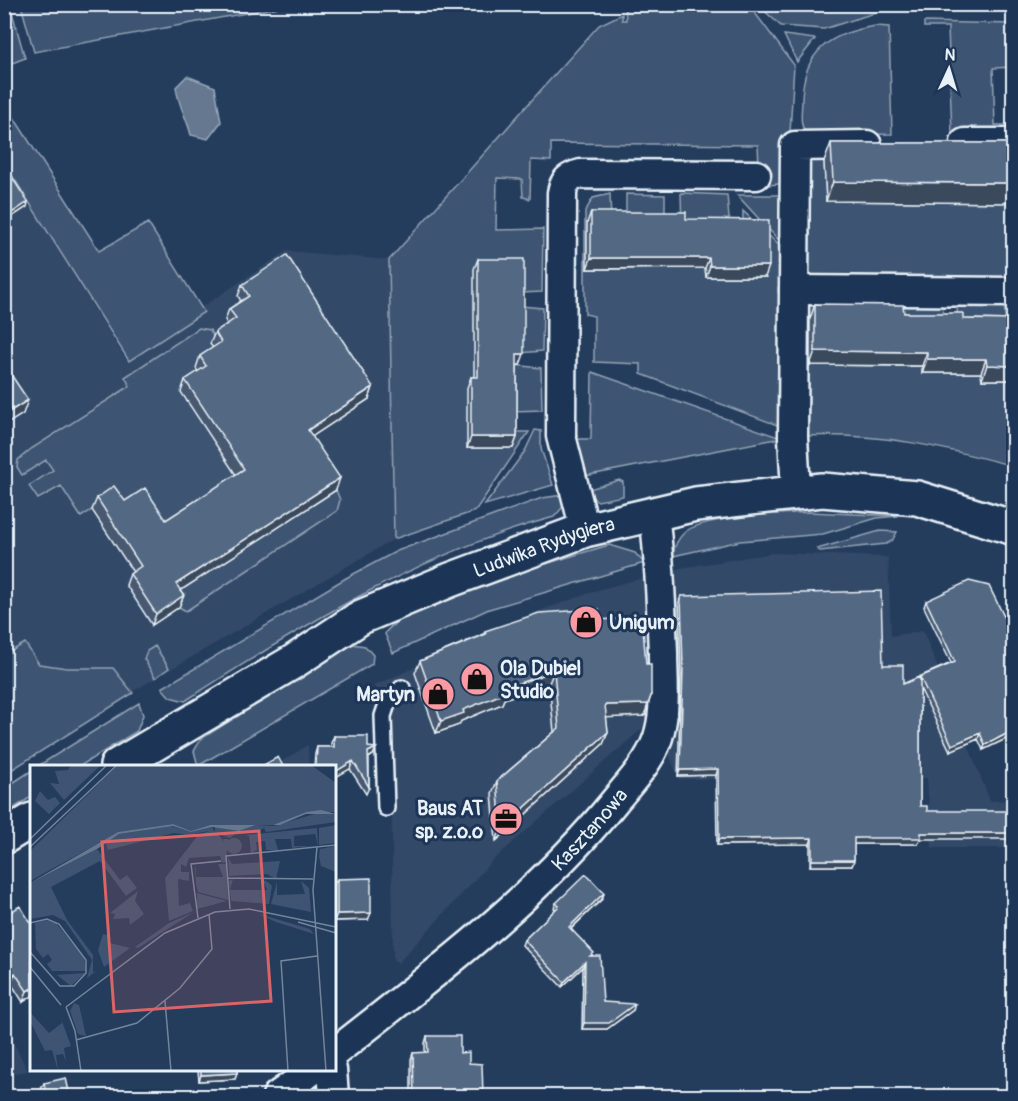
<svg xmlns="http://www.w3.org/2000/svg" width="1018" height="1101" viewBox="0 0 1018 1101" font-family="Pangolin,sans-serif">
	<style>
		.built { fill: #334a68 }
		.green { fill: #3e5472; stroke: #93a2b5; stroke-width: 1.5 }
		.water { fill: #657890; stroke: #99a8ba; stroke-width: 1.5 }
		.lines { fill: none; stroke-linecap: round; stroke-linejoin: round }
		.lane-casing { stroke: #e8f1f8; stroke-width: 20 }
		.street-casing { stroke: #e8f1f8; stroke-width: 33 }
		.secondary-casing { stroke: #e8f1f8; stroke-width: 38 }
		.lane { stroke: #1d3557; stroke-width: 15 }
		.street { stroke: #1d3557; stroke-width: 28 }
		.secondary { stroke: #1d3557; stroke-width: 33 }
		.wall { fill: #475970; stroke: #e8f1f8; stroke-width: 1.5 }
		.shaded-wall { fill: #3a485b; stroke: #e8f1f8; stroke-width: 1.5 }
		.building { fill: #536782; stroke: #e8f1f8; stroke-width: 1.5 }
		.labels { text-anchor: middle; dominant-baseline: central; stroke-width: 6; stroke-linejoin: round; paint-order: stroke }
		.street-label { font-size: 20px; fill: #e8f1f8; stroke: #1d3557 }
		.poi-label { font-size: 20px; font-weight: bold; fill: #e8f1f8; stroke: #1d3557; text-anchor: start }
		.inset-road { fill: none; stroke: #73859b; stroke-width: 1.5 }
		.view { fill: #db6466; fill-opacity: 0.15; stroke: #db6466; stroke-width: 3 }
		.inset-edge { fill: none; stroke: #e8f1f8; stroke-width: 3 }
	</style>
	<rect width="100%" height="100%" fill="#253d5d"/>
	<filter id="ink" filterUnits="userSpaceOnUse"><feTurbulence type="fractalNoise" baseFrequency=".0167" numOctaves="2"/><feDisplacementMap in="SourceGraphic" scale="12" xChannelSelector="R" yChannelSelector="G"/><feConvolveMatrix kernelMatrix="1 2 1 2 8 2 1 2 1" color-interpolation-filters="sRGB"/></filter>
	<g filter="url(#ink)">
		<!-- built -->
		<path class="built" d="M 5,165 L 128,363 L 126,357 L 287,251 L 389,260 L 394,539 L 5,766 Z
			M 773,553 L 888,557 L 891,636 L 923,631 L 990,801 L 1013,800 L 1013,848 L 932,848 L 927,778 L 679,779 L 654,718 L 492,861 L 398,963 L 393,960 L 391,711 L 374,686 L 531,614 L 601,589 L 681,568 Z
			M 308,745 L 309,766 L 275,766 Z
			M 4,1027 L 8,1032 L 28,1071 L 5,1075 Z"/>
		<!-- green -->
		<path class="green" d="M 5,4 L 10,5 L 25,58 L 5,66 Z
			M 21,5 L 21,4 L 290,5 L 34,52 Z
			M 625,5 L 749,5 L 794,65 L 787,183 L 760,186 L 758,145 L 551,143 L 551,161 L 531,160 L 530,199 L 523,197 L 522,179 L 497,178 L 496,230 L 543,229 L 542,292 L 521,293 L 513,432 L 529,432 L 475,511 L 394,539 L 389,260 L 599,25 L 622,14 L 622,20 L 626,20 Z
			M 758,5 L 884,5 L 884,10 L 824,29 L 781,26 Z
			M 908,5 L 1007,5 L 989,10 Z
			M 924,22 L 1013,24 L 1013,67 L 993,68 L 995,125 L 1012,125 L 1013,133 L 952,134 L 948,27 L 924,27 Z
			M 876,26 L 889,27 L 892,134 L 816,135 L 805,132 C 799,123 802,110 802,100 C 803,51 830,33 876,26 Z
			M 784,35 L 815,39 L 797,62 Z
			M 4,102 L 99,251 L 148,223 L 204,312 L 129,361 L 5,164 Z
			M 807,154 L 831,161 L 824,161 L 826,201 L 1013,203 L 1013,281 L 807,279 Z
			M 681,193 L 727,195 L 730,230 L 682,230 Z
			M 610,194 L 611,223 L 587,223 L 587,269 L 705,268 L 706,277 L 765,277 L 743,230 L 743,211 L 784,250 L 785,428 L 641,374 L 641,364 L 594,362 L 594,316 L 585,314 L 585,212 L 593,198 Z
			M 626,194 L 665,195 L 665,223 L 626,223 Z
			M 737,195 L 786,195 L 786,248 Z
			M 825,298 L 824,319 L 803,318 L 803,365 L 922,366 L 981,373 L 982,380 L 1013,380 L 1013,466 C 939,446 881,433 803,436 L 801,302 Z
			M 900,301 L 943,301 L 944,328 L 898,319 Z
			M 957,305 L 1004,305 L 1007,334 L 958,333 Z
			M 520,306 L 543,308 L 542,351 L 520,353 Z
			M 199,328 L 210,330 C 221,350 213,360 202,378 L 240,481 L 139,547 L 110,498 L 81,517 L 61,486 L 38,499 L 29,486 L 53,470 L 46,460 L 22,475 L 17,467 L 18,460 L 31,449 L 130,386 L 125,377 Z
			M 513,365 L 541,368 L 542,410 L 513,411 Z
			M 592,372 L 781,438 L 579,477 L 574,439 L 591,439 Z
			M 535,430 L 541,431 L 541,449 L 553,485 L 485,505 L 525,451 Z
			M 619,480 L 623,482 L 623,496 L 598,501 L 583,491 Z
			M 336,490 L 340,500 L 337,511 L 186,611 L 179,607 L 172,596 Z
			M 564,495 L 562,508 L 554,517 C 419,553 300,627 185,701 L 170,697 L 162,688 L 346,578 L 397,551 L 542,498 Z
			M 809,512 L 898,516 L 877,518 L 823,534 L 740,541 L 673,556 C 674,547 678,538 685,532 C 704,516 783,514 809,512 Z
			M 880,531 L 897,532 L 892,541 L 886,544 L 820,551 L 817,549 Z
			M 609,545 L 635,553 L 644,563 L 489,609 L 393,653 L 385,634 C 398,605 572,556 609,545 Z
			M 25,643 L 39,664 L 67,668 L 113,668 L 133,693 L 5,774 L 5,648 L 8,653 Z
			M 352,644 L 365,646 L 373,655 L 372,664 L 198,766 L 194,751 L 201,739 Z
			M 155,646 L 169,668 L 155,678 L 144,659 L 147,651 Z
			M 139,703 L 143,715 L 137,731 L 80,766 L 38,766 Z
			M 31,771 L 31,797 L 5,814 L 5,788 Z"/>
		<!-- water -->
		<path class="water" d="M 187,76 L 215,87 L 221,122 L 208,139 L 191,135 C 187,118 178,105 176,87 Z"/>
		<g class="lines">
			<defs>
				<path id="lane" d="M 386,808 L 383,716 L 387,704 L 402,688"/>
				<g id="street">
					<path d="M 965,143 L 1014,143"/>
					<path d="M 794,290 L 1014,292"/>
					<path d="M 796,491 L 793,437 L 795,146 L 867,145"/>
					<path d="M 585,530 L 561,436 L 562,193 C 564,181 568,177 581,174 L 756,175"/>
					<path id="s1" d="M 334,1053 C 433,975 534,900 614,802 C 632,780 654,758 660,730 C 666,706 663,678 663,653 C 661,606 660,560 654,513"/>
					<path d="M 332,1070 L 334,1096"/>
					<path d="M 277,1096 L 313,1070"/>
				</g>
				<g id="secondary">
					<path id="s2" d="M 117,766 L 293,662 L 361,617 L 450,580 L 585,530 L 696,504 L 822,490 L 917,498 L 1014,528"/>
					<path d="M 4,837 L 32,820"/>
				</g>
			</defs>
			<!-- lane casing -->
			<use href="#lane" class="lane-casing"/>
			<!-- street casing -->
			<use href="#street" class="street-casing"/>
			<!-- secondary casing -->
			<use href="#secondary" class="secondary-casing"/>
			<!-- lane -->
			<use href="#lane" class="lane"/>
			<!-- street -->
			<use href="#street" class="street"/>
			<!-- secondary -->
			<use href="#secondary" class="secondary"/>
		</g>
		<!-- wall -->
		<path class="wall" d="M 831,143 L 1014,143 L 826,201 L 824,162 Z
			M 591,212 L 686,219 L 765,277 L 706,277 L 705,268 L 587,269 L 587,223 Z
			M 478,259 L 520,365 L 517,365 L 517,437 L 513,448 L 467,448 L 467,388 L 471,377 L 474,377 L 474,269 Z
			M 242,285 L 373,387 L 369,399 L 312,436 L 336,490 L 180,590 L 184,595 L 179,607 L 152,625 L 126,585 L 130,574 L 133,572 L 92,510 L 97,498 L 125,501 L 166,520 L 236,475 L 181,392 L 185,380 L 198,372 L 196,368 L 200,356 L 213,348 L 210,344 L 215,332 L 227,324 L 225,320 L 229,309 L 241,301 L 238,296 Z
			M 815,304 L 963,319 L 1014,320 L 1014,380 L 982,380 L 981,373 L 922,373 L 922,366 L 810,365 L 810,319 Z
			M 681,596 L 883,665 L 903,684 L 951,663 L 924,607 L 926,601 L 1014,735 L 983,750 L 978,739 L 950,751 L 920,688 L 920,839 L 918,844 L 854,844 L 854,860 L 852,866 L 810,866 L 810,844 L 717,845 L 716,775 L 678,776 L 681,675 L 679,602 Z
			M 599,620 L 646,664 L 651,696 L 644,716 L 606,717 L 608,732 L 603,744 L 496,841 L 492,793 L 497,781 L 554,732 L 549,683 L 504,699 L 502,704 L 461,721 L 459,725 L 436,733 L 415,673 L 420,661 L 484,634 L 485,631 Z
			M 334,736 L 368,747 L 373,755 L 369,758 L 369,787 L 366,794 L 350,769 L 334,766 L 314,766 L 315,754 L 317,747 L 331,747 L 331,743 Z
			M 337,879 L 368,920 L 334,921 L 334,884 Z
			M 604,893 L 602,899 L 571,929 L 593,956 L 603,1002 L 633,1010 L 607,1029 L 582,1029 L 583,967 L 562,987 L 522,945 L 524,940 L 556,909 L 554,908 L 556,903 Z
			M 4,916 L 32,925 L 32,996 L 23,1002 L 11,983 L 5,987 L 4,986 Z
			M 427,1036 L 460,1053 L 469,1063 L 483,1096 L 411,1096 L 411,1059 L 413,1053 L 425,1053 L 425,1043 Z
			M 198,1070 L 237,1070 L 237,1073 L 235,1079 L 199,1081 Z
			M 44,1083 L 70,1096 L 43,1096 L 41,1089 Z"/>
		<!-- shaded-wall -->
		<path class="shaded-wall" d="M 833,182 L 1014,183 L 1014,203 L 826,201 Z
			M 28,202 L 27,207 L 4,222 L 4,218 Z
			M 591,258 L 709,258 L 705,268 L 587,269 Z
			M 710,266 L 769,266 L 765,277 L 706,277 Z
			M 815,351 L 927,352 L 922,366 L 810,365 Z
			M 517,354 L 524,354 L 520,365 L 513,365 Z
			M 927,359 L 986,359 L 981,373 L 922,373 Z
			M 987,365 L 1014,366 L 1014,380 L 982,380 Z
			M 373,387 L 369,399 L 304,442 L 308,430 Z
			M 28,400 L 23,414 L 4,426 L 4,415 Z
			M 471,437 L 517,437 L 513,448 L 467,448 Z
			M 340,478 L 336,490 L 172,596 L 176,584 Z
			M 184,595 L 179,607 L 152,625 L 156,614 Z
			M 554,671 L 549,683 L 504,699 L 502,704 L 461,721 L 459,725 L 436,733 L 441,721 L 463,710 L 505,688 Z
			M 648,704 L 644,716 L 601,718 L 605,705 Z
			M 1014,730 L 1014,735 L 983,750 L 985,745 Z
			M 608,732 L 603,744 L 496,841 L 501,829 Z
			M 980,733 L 978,739 L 950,751 L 952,745 Z
			M 376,748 L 373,755 L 366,759 L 368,752 Z
			M 353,761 L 350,769 L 334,778 L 334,772 Z
			M 718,769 L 716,775 L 678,776 L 680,770 Z
			M 921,833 L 1014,833 L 1014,839 L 920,839 L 918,844 L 852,844 L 854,838 Z
			M 812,838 L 810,844 L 717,845 L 719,839 Z
			M 812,860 L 854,860 L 852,866 L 810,866 Z
			M 604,893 L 602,899 L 567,932 L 569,927 Z
			M 371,913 L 368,920 L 334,921 L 337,914 Z
			M 585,962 L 583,967 L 562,987 L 564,982 Z
			M 15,973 L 11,983 L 5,987 L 9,977 Z
			M 32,988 L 32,996 L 23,1002 L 27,991 Z
			M 635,1004 L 633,1010 L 607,1029 L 582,1029 L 584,1023 Z
			M 237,1073 L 235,1079 L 199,1081 L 201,1075 Z"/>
		<!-- building -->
		<path class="building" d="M 831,143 L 1014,143 L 1014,183 L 833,182 Z
			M 4,165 L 28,202 L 4,218 Z
			M 591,212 L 686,212 L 686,219 L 769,220 L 769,266 L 710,266 L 709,258 L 591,258 Z
			M 287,255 L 373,387 L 308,430 L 340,478 L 176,584 L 184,595 L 156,614 L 130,574 L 141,566 L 97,498 L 114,486 L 125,501 L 145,488 L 166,520 L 244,469 L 185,380 L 206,366 L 200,356 L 221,342 L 215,332 L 236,318 L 229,309 L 249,296 L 242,285 Z
			M 478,259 L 524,259 L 524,354 L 517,354 L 517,437 L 471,437 L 471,377 L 478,377 Z
			M 815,304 L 903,305 L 904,313 L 963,313 L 963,319 L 1014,320 L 1014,366 L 987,365 L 986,359 L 927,359 L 927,352 L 815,351 Z
			M 4,364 L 28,400 L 4,415 Z
			M 969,581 L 989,586 L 1014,637 L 1014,730 L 985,745 L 980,733 L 952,745 L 920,677 L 920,806 L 927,806 L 927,811 L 1014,811 L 1014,833 L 921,833 L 921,838 L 854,838 L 854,860 L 812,860 L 812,838 L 719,839 L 718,769 L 680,770 L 683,669 L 681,596 L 881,591 L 883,665 L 903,665 L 903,684 L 955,662 L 926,601 Z
			M 599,609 L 599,620 L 642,617 L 646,664 L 651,664 L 651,696 L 648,704 L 605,705 L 608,732 L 501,829 L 497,781 L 559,728 L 554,671 L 505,688 L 507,692 L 463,710 L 464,713 L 441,721 L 420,661 L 486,634 L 485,631 L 539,613 Z
			M 334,736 L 368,736 L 368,747 L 376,748 L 368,752 L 369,787 L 353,761 L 335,772 L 334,766 L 316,766 L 317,747 L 334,747 Z
			M 278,757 L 283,766 L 262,766 Z
			M 586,874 L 604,893 L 569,927 L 594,953 L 590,956 L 600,956 L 603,1002 L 635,1004 L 609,1023 L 584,1023 L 585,962 L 564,982 L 524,940 L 559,906 L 556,903 Z
			M 371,878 L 371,913 L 337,914 L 337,879 Z
			M 20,906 L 32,925 L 32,988 L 27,991 L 15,973 L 9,977 L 4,970 L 4,916 Z
			M 427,1036 L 460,1036 L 460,1053 L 469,1052 L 469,1063 L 482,1064 L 483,1096 L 414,1096 L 413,1053 L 428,1052 Z
			M 201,1070 L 237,1070 L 237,1073 L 201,1075 Z
			M 66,1078 L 70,1096 L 44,1096 L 46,1096 L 44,1083 Z"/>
	</g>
	<!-- icons -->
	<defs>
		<symbol id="shop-disc" viewBox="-11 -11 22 22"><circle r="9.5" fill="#ff9aa2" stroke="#1d3557"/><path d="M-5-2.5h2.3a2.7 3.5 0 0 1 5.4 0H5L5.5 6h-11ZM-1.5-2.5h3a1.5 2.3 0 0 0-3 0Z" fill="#111"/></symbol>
		<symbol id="office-disc" viewBox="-11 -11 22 22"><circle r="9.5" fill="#ff9aa2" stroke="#1d3557"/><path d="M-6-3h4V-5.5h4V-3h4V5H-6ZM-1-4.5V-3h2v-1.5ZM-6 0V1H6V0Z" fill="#111"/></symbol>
	</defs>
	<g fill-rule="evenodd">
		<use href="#shop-disc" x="567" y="603" width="38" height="38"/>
		<use href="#shop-disc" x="458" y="660" width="38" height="38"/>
		<use href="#shop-disc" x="419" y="675" width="38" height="38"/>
		<use href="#office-disc" x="487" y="800" width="38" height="38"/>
	</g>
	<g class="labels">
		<!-- street labels -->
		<g class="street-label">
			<text stroke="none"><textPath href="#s2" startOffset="482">Ludwika Rydygiera</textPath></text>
			<text stroke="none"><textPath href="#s1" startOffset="340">Kasztanowa</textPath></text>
		</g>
		<!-- poi labels -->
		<g class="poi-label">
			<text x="609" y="622">Unigum</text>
			<text x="500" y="668">Ola Dubiel<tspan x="500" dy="23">Studio</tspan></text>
			<text x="415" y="694" text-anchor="end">Martyn</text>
			<text x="483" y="808" text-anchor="end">Baus AT<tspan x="483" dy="23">sp. z.o.o</tspan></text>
		</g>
	</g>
	<!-- overview -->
	<g transform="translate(30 765)">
		<rect width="306" height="306" fill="#253d5d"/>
		<path d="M 41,0 L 71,0 L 34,35 L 20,18 L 29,19 L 25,6 L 38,5 ZM 88,0 L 281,0 L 306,18 L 306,47 L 276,47 L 243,60 L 180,60 L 161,66 L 143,59 L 89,67 L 0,116 L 0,86 ZM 10,26 L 18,35 L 25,32 L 30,38 L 19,49 L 5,36 ZM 291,47 L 306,49 L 306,57 L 236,67 L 234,63 L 225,68 L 209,66 L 200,73 L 188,69 L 194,77 L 193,74 L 198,74 L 196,97 L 192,98 L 190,91 L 159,93 L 156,102 L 151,99 L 151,107 L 159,107 L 159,116 L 148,114 L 149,141 L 160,138 L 163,146 L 139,156 L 135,113 L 168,70 L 179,66 L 158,70 L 144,68 L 78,85 L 75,76 L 89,69 L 141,61 L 161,67 L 182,62 L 185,67 L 185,62 L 209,66 L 226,60 L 244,61 ZM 306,60 L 306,78 L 289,80 L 289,63 ZM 287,63 L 288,81 L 285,69 L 264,71 L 264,81 L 283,81 L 262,83 L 261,74 L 245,74 L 248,85 L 236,85 L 235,76 L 226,77 L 227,85 L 221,88 L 219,71 L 215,70 ZM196 81a8 8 0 1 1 16 0a8 8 0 1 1-16 0ZM 306,81 L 306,107 L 291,101 L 289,91 L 290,84 ZM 67,84 L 90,115 L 97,110 L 107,123 L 96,131 L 70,96 L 21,122 L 37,155 L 63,190 L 63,207 L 66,206 L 57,213 L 62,195 L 35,156 L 23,150 L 0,154 L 0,118 ZM 198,92 L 202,99 L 250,96 L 246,114 L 237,109 L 199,111 ZM 188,99 L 196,99 L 198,135 L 168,127 L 166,119 L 165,104 L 166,101 L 166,112 L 193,112 ZM 203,114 L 200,125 L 237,125 L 233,115 L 238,117 L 242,121 L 239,139 L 201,136 L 199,116 ZM 271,116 L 279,123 L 281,147 L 241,139 L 247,117 L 247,130 L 275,129 ZM 108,126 L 105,136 L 114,149 L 100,160 L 99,153 L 83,154 L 85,149 L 80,148 ZM 167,128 L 197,136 L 167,144 ZM 164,147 L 108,183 L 105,182 L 139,158 ZM 229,149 L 280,164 L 284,169 L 246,157 ZM 16,155 L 26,158 L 54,192 L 56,206 L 22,206 L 17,199 L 22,195 L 18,189 L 13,193 L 6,184 L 5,158 ZM 73,169 L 78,170 L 80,178 L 100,183 L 74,202 L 68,185 ZM 55,208 L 41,221 L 27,210 ZM 44,238 L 49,240 L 56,271 L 48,269 L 40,246 ZM 0,247 L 19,268 L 32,258 L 31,254 L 41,281 L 34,283 L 36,297 L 33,289 L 26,290 L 28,306 L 22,285 L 15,286 L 0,256 Z" fill="#3e5472"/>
		<path d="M 276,47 L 291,45 L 306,49 L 276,49 L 250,60 L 226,60 L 209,66 L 182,62 L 161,67 L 143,61 L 89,69 L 67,84 L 0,118 L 88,67 L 143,59 L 161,66 L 180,60 L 243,60 Z" fill="#657890"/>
		<path class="inset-road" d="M 0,74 L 77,0M 0,82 L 87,0M 287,82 L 283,125 L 296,306M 198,113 L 283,114M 200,144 L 196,91 L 306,80M 168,153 L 161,99 L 191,96M 268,157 L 306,168M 0,158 L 17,154 L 29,159 L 56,195 L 56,208 L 44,221 L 30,221 L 0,187M 0,202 L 31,240M 135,236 L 141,306M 36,242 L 135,168 L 185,147 L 219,144 L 306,162M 36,242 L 45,266 L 51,306M 46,275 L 107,258 L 150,223 L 182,184 L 179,149M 258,306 L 251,196 L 287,191"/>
		<path class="view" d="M 229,66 L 241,236 L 84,247 L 72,77 Z"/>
		<rect width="306" height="306" class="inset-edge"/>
	</g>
	<!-- margin -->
	<rect width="1018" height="1101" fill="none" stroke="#1d3557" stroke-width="24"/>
	<rect x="12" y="12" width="994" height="1077" fill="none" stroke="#e8f1f8" stroke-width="2" filter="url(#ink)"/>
	<!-- north arrow -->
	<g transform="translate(949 69) rotate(4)" stroke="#1d3557" stroke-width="4.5" paint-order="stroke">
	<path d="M0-4.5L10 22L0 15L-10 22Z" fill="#e8f1f8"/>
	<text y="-9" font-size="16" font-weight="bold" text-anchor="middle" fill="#e8f1f8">N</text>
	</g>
</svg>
